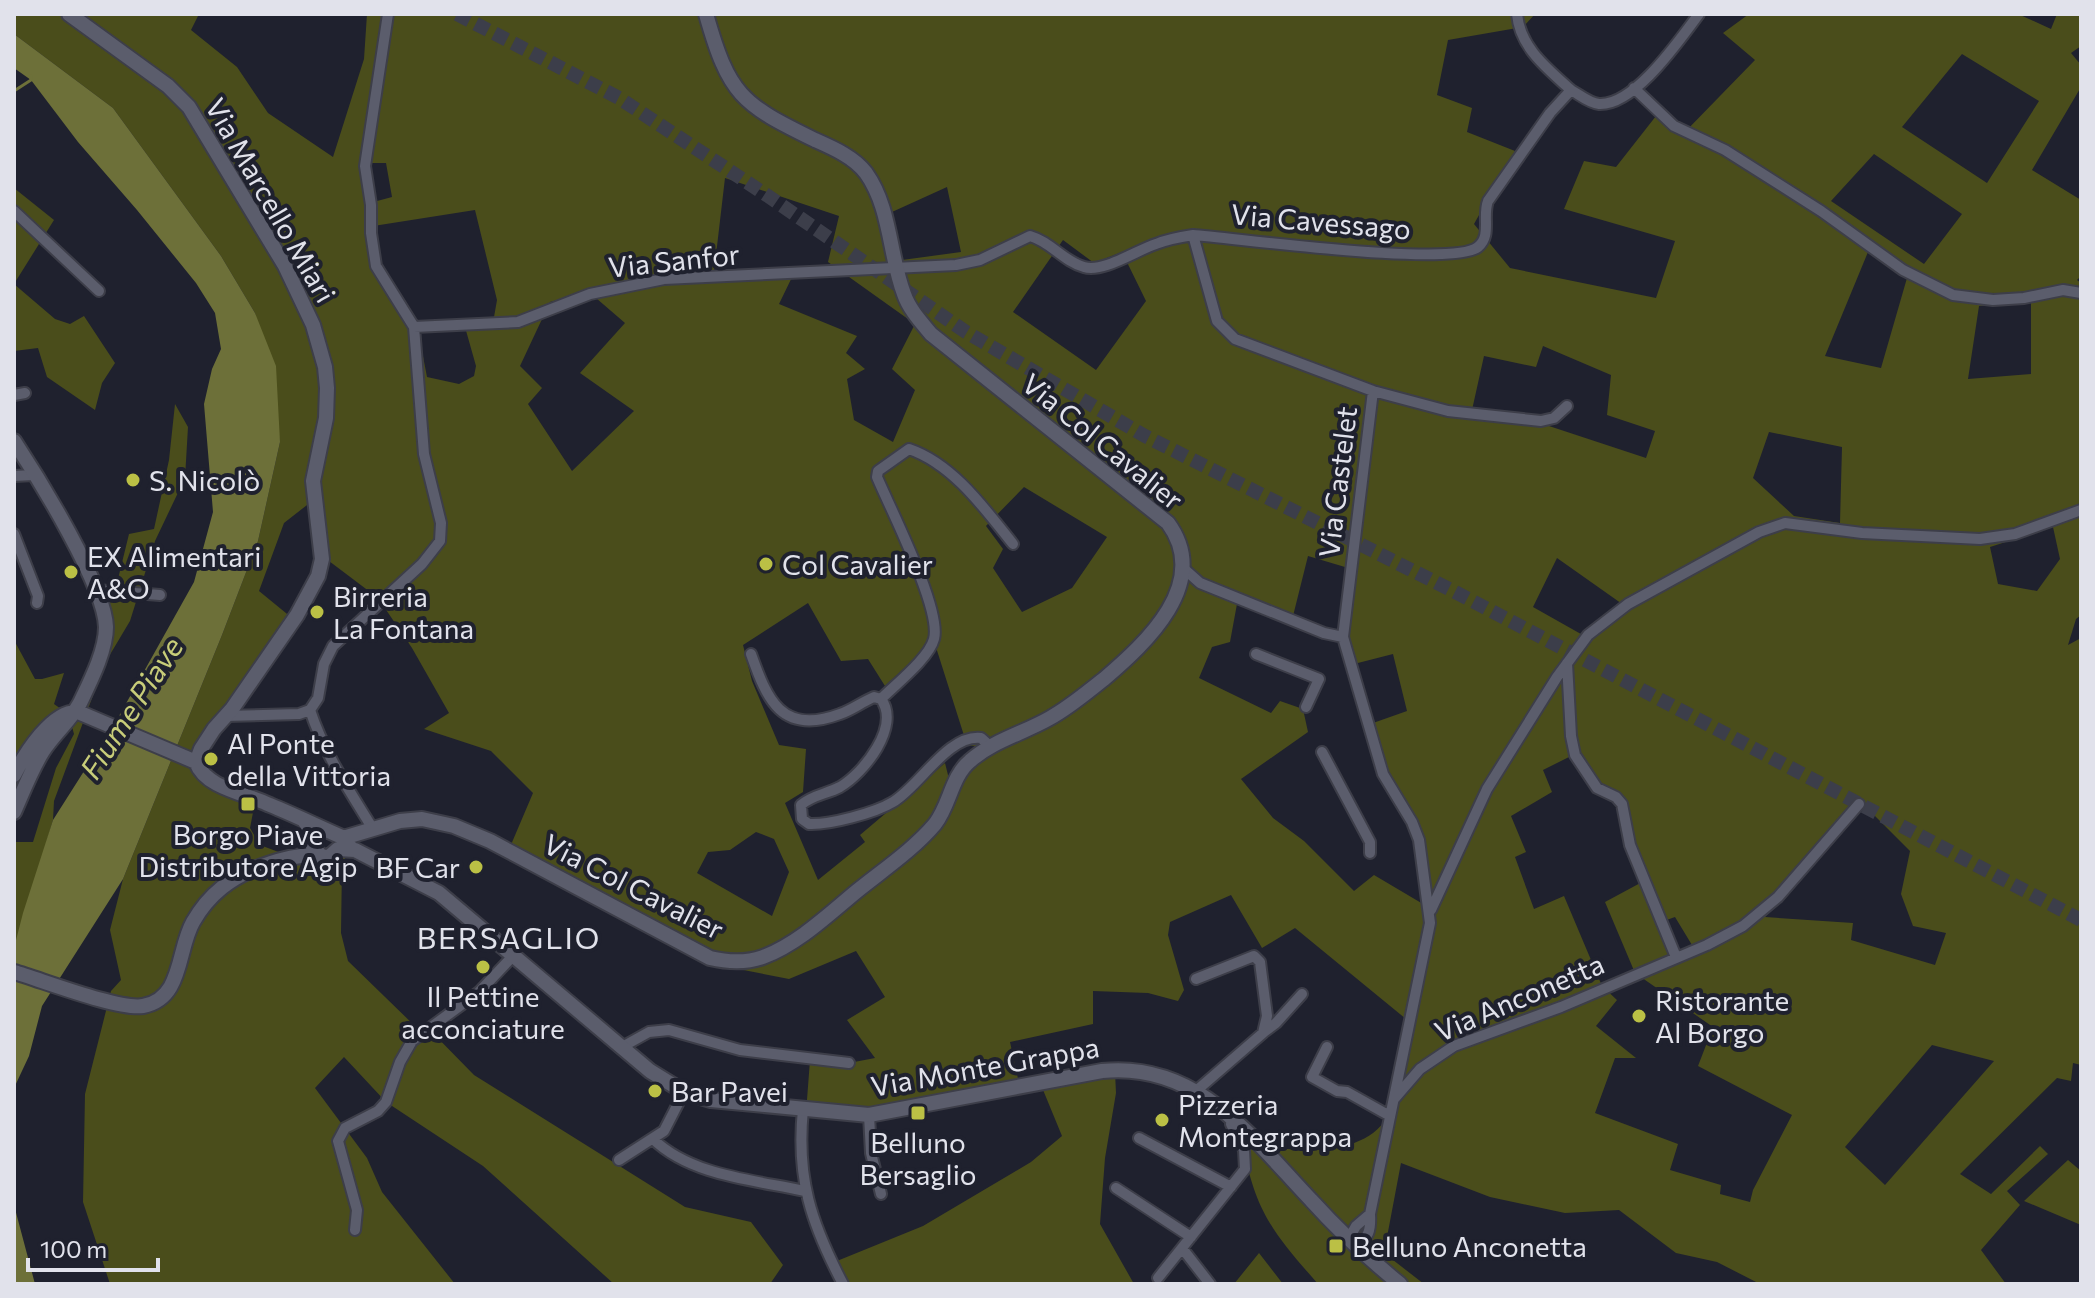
<svg xmlns="http://www.w3.org/2000/svg" width="2095" height="1298" viewBox="0 0 2095 1298" font-family="Commissioner,sans-serif">
	<style>
		.green { fill: #4a4d1b; fill-rule: evenodd }
		.water { fill: #6d7039 }
		.lines { fill: none; stroke-linecap: round; stroke-linejoin: round }
		.stream { stroke: #6d7039; stroke-width: 3 }
		.secondary-tunnel { stroke: #3c3e4a; stroke-width: 14; stroke-dasharray: 14 7; stroke-linecap: butt }
		.street-casing { stroke: #3d3e49; stroke-width: 14 }
		.secondary-casing { stroke: #3d3e49; stroke-width: 18 }
		.street { stroke: #5b5d6c; stroke-width: 10 }
		.secondary { stroke: #5b5d6c; stroke-width: 14 }
		.poi-dot { fill: #bbc045; stroke: #1f212e; stroke-width: 3 }
		.labels { text-anchor: middle; dominant-baseline: central; stroke-width: 8; stroke-linejoin: round; paint-order: stroke }
		.street-label { font-size: 28px; fill: #e1e2eb; stroke: #1f212e }
		.poi-label { font-size: 28px; fill: #e1e2eb; stroke: #1f212e; text-anchor: start }
		.water-label { font-size: 30px; font-style: italic; fill: #c8cd79; stroke: #1f212e }
		.neighbourhood-label { font-size: 30px; letter-spacing: 2px; fill: #e1e2eb; stroke: #1f212e }
	</style>
	<rect width="100%" height="100%" fill="#1f212e"/>
	<!-- green -->
	<path class="green" d="M 14,14 L 199,14 L 191,30 L 237,67 L 268,113 L 333,157 L 364,59 L 367,14 L 1535,14 L 1523,27 L 1448,40 L 1437,95 L 1472,108 L 1467,132 L 1515,151 L 1474,224 L 1510,268 L 1656,298 L 1675,241 L 1564,209 L 1584,161 L 1616,167 L 1656,116 L 1683,134 L 1755,60 L 1723,33 L 1749,14 L 2018,14 L 2051,29 L 2057,14 L 2081,14 L 2081,46 L 2071,53 L 2081,65 L 2081,87 L 2032,170 L 2081,200 L 2081,276 L 2077,280 L 2081,283 L 2081,615 L 2076,619 L 2068,645 L 2081,638 L 2081,1065 L 2073,1063 L 2071,1081 L 2057,1078 L 1960,1174 L 1991,1194 L 2040,1146 L 2048,1154 L 2007,1191 L 2020,1205 L 1981,1250 L 2006,1284 L 1760,1284 L 1717,1262 L 1676,1253 L 1619,1210 L 1565,1213 L 1490,1197 L 1401,1163 L 1384,1253 L 1424,1284 L 1318,1284 C 1277,1237 1256,1214 1244,1150 L 1259,1144 C 1295,1154 1366,1156 1387,1117 C 1390,1111 1390,1100 1392,1093 C 1397,1068 1402,1043 1406,1019 L 1295,928 L 1262,948 L 1231,895 L 1170,922 L 1168,935 L 1184,990 L 1178,1001 L 1148,993 L 1093,991 L 1093,1024 L 1010,1042 L 1020,1088 L 901,1113 L 806,1113 L 810,1060 L 849,1063 L 875,1058 L 847,1020 L 885,997 L 856,951 L 789,979 L 723,966 L 507,854 L 533,793 L 491,751 L 424,729 L 449,713 L 412,648 L 378,598 L 325,558 L 316,498 L 284,523 L 259,591 L 292,618 L 200,759 L 203,771 L 256,797 L 250,828 L 260,845 L 297,859 L 348,852 L 342,865 L 341,933 L 348,961 L 420,1031 L 427,1027 L 474,1075 L 685,1207 L 751,1222 L 783,1265 L 770,1284 L 614,1284 L 483,1166 L 386,1102 L 344,1057 L 315,1088 L 367,1158 L 382,1192 L 455,1284 L 110,1284 L 83,1202 L 85,1094 L 111,991 L 121,980 L 110,930 L 123,879 L 222,635 L 258,541 L 280,442 L 255,313 L 221,256 L 113,108 L 14,34 ZM 1962,54 L 2039,101 L 1987,183 L 1902,127 ZM 1874,154 L 1962,214 L 1924,264 L 1831,201 ZM 359,163 L 386,163 L 392,197 L 366,204 ZM 725,178 L 839,216 L 828,262 L 915,324 L 892,369 L 915,390 L 893,442 L 854,420 L 847,379 L 865,369 L 846,353 L 857,336 L 779,304 L 795,271 L 714,272 ZM 947,187 L 961,252 L 902,260 L 892,212 ZM 475,210 L 497,300 L 494,317 L 463,320 L 476,366 L 474,376 L 459,384 L 427,377 L 418,330 L 372,264 L 367,227 ZM 1063,240 L 1094,263 L 1122,252 L 1146,301 L 1096,370 L 1013,312 ZM 1868,252 L 1907,278 L 1881,368 L 1825,356 ZM 589,292 L 625,323 L 580,373 L 634,411 L 572,471 L 528,404 L 542,388 L 520,366 L 550,302 ZM 2031,303 L 2031,374 L 1968,379 L 1979,306 ZM 1543,346 L 1611,375 L 1607,415 L 1655,431 L 1646,458 L 1549,426 L 1472,410 L 1484,356 L 1536,367 ZM 1769,432 L 1842,447 L 1840,523 L 1794,516 L 1753,478 ZM 1024,487 L 1107,537 L 1072,588 L 1022,612 L 993,568 L 1003,549 L 986,526 ZM 2053,527 L 2060,559 L 2037,591 L 1998,584 L 1990,547 ZM 1308,556 L 1355,570 L 1347,636 L 1354,664 L 1393,654 L 1407,711 L 1373,723 L 1381,755 L 1424,860 L 1423,904 L 1374,875 L 1354,891 L 1304,841 L 1273,818 L 1241,779 L 1308,732 L 1303,709 L 1280,701 L 1271,713 L 1199,678 L 1212,647 L 1230,642 L 1239,593 L 1293,616 ZM 1557,558 L 1625,606 L 1588,638 L 1533,607 ZM 808,603 L 841,661 L 868,659 L 885,686 L 934,641 L 967,745 L 997,749 L 949,779 L 945,763 L 860,835 L 865,842 L 818,880 L 785,803 L 803,792 L 806,749 L 779,745 L 752,681 L 743,645 ZM 1573,755 L 1619,806 L 1644,881 L 1605,902 L 1635,973 L 1713,1027 L 1698,1066 L 1792,1115 L 1753,1190 L 1750,1202 L 1720,1194 L 1721,1185 L 1670,1170 L 1678,1144 L 1595,1113 L 1615,1058 L 1636,1058 L 1596,1026 L 1617,1000 L 1602,986 L 1564,896 L 1534,909 L 1515,857 L 1526,852 L 1511,816 L 1552,792 L 1543,770 ZM 1865,806 L 1910,851 L 1901,894 L 1913,926 L 1946,933 L 1935,965 L 1851,940 L 1853,923 L 1765,917 ZM 756,832 L 774,839 L 789,872 L 772,916 L 697,873 L 708,852 L 730,850 ZM 1675,917 L 1695,950 L 1675,958 L 1661,922 ZM 1932,1045 L 1994,1061 L 1885,1185 L 1845,1147 Z
		M 14,188 L 54,220 L 14,284 Z
		M 14,284 L 55,319 L 70,324 L 84,316 L 115,363 L 102,383 L 95,410 L 47,377 L 38,348 L 14,351 Z
		M 175,404 L 188,427 L 185,478 L 155,541 L 130,621 L 105,663 L 54,801 L 53,820 L 14,952 L 14,842 L 33,842 L 56,768 L 74,734 L 69,716 L 14,805 L 14,640 L 35,679 L 42,679 L 64,673 L 54,704 L 68,714 L 108,630 L 96,586 L 117,583 L 129,534 L 154,529 L 169,460 Z
		M 1115,1072 L 1116,1093 L 1105,1158 L 1100,1224 L 1134,1284 L 843,1284 L 832,1263 L 923,1226 L 1031,1162 L 1062,1136 L 1041,1085 Z
		M 2068,1160 L 2081,1171 L 2081,1225 L 2024,1201 Z
		M 1259,1253 L 1283,1284 L 1234,1284 Z"/>
	<!-- water -->
	<path class="water" d="M 14,34 L 113,108 L 221,256 L 255,313 L 276,366 L 280,442 L 258,541 L 222,635 L 123,879 L 42,1006 L 29,1056 L 14,1088 L 14,948 L 23,913 L 53,820 L 119,716 L 194,582 L 213,512 L 204,404 L 212,369 L 221,349 L 215,313 L 196,283 L 137,210 L 78,142 L 31,80 L 14,68 Z
		M 14,1205 L 35,1284 L 14,1284 Z"/>
	<g class="lines">
		<!-- stream -->
		<path class="stream" d="M 14,91 L 31,80 L 31,76"/>
		<!-- secondary-tunnel -->
		<path class="secondary-tunnel" d="M 457,14 L 619,98 L 768,196 L 966,332 L 1145,436 L 1457,593 L 2081,920"/>
		<defs>
			<path id="street" d="M 1634,88 L 1674,126 L 1725,150 L 1821,211 L 1903,270 L 1953,295 L 1993,300 L 2024,298 L 2063,290 L 2081,293
				M 1571,90 C 1580,95 1589,103 1599,104 C 1635,106 1680,39 1699,14
				M 14,211 L 99,291
				M 1193,235 L 1217,321 L 1235,339 L 1373,391 L 1448,411 L 1541,421 L 1554,418 L 1567,406
				M 414,327 L 518,322 L 590,294 L 664,279 L 956,265 L 980,260 L 1030,236 C 1051,242 1063,261 1084,267 C 1103,273 1137,250 1156,244 C 1168,239 1180,237 1193,235 C 1237,238 1452,268 1478,247 C 1492,236 1482,216 1488,201 L 1550,113 L 1571,90 C 1548,69 1520,48 1517,14
				M 14,395 L 25,393
				M 14,476 L 34,475
				M 14,534 L 38,596 L 37,603
				M 1182,567 L 1200,583 L 1324,633 L 1343,637
				M 96,590 L 160,595
				M 751,654 C 767,699 781,736 840,714 C 852,710 862,702 874,697 L 881,699 C 901,726 864,773 840,787 C 827,794 812,795 801,805 L 802,819 L 809,824 C 829,825 875,813 893,802 C 920,786 948,734 981,738 L 991,747
				M 1256,654 L 1319,679 L 1306,707
				M 1567,663 L 1571,736 L 1575,755 L 1597,788 L 1616,797 L 1622,804 L 1630,845 L 1676,957
				M 881,699 C 896,684 929,658 934,639 C 942,610 890,508 877,477 L 878,471 L 909,449 C 953,464 985,509 1013,544
				M 310,710 L 318,698 L 324,664 L 333,646 L 422,564 L 440,541 L 441,523 L 424,454 L 414,327 L 376,266 L 371,233 L 371,205 L 365,166 L 388,14
				M 310,710 C 324,753 349,790 373,829
				M 225,716 L 299,714 L 310,710
				M 1322,752 L 1370,842 L 1370,853
				M 1431,910 L 1487,789 L 1557,677 L 1588,635 L 1628,604 L 1759,532 L 1785,523 L 1862,533 L 1980,539 L 2015,534 L 2081,510
				M 1196,979 L 1254,956 L 1260,962 L 1267,1016 L 1263,1033 L 1196,1091
				M 1264,1032 L 1276,1023 L 1302,994
				M 622,1047 L 649,1032 L 669,1030 L 740,1050 L 849,1063
				M 1327,1047 L 1312,1077 L 1337,1091 L 1347,1092 L 1390,1116
				M 1395,1098 L 1420,1069 L 1454,1046 L 1561,1007 L 1707,945 L 1743,926 L 1778,897 L 1859,804
				M 803,1109 C 796,1178 811,1223 843,1284
				M 869,1115 L 871,1153 L 881,1194
				M 1139,1138 L 1231,1187
				M 653,1139 C 691,1176 755,1180 805,1191
				M 619,1160 L 664,1131 L 684,1092
				M 1116,1188 L 1191,1237
				M 355,1230 L 357,1210 L 338,1141 L 345,1128 L 378,1111 L 386,1102 L 400,1062 L 412,1041 L 479,992 L 513,956
				M 1348,1240 L 1356,1226 L 1370,1214
				M 1355,1247 C 1369,1239 1371,1229 1370,1214 L 1430,923 L 1419,840 L 1412,822 L 1383,774 L 1343,637 L 1373,391
				M 1182,1248 L 1210,1284
				M 1158,1278 L 1245,1169 L 1244,1150 L 1231,1124 L 1233,1119"/>
			<path id="secondary" d="M 69,14 L 168,86 L 189,107 L 285,266 L 313,325 L 325,367 L 327,388 L 326,418 L 313,481 L 322,559 L 318,576 L 297,615 L 232,709 L 214,729 L 201,749 L 196,762
				M 14,441 C 39,479 105,586 106,627 C 106,651 90,682 80,703 C 70,721 54,734 43,751 C 31,770 23,792 14,812
				M 196,762 C 200,773 208,779 217,784 C 234,793 253,797 270,805 C 297,816 323,829 349,840
				M 14,775 C 25,754 52,710 78,712 L 196,762
				M 305,822 L 315,835 L 313,847 L 321,856 L 329,857 L 338,849 L 355,850 L 439,893 L 650,1071 L 684,1092 L 711,1100 L 869,1115 L 1102,1071 C 1198,1061 1252,1138 1311,1200 C 1339,1231 1368,1258 1400,1284
				M 343,838 L 400,821 L 422,819 L 454,826 L 490,841 L 710,958 C 727,962 746,963 763,957 C 798,944 829,914 857,891 C 883,870 914,849 935,824 C 950,805 951,777 970,761 C 992,741 1024,733 1050,718 C 1070,707 1086,693 1104,679 C 1146,643 1212,583 1168,523 L 931,334 C 921,322 909,309 904,294 C 889,255 891,208 866,173 C 854,157 833,148 815,140 C 741,104 729,95 706,14
				M 14,972 C 42,980 118,1010 143,1006 C 183,999 177,950 193,922 C 209,894 231,877 262,866 C 282,859 299,854 321,856"/>
		</defs>
		<!-- street casing -->
		<use href="#street" class="street-casing"/>
		<!-- secondary casing -->
		<use href="#secondary" class="secondary-casing"/>
		<!-- street -->
		<use href="#street" class="street"/>
		<!-- secondary -->
		<use href="#secondary" class="secondary"/>
	</g>
	<!-- markers -->
	<g class="poi-dot">
		<circle cx="133" cy="480" r="8"/>
		<circle cx="766" cy="564" r="8"/>
		<circle cx="71" cy="572" r="8"/>
		<circle cx="317" cy="612" r="8"/>
		<circle cx="211" cy="759" r="8"/>
		<rect x="240" y="796" width="16" height="16" rx="4"/>
		<circle cx="476" cy="867" r="8"/>
		<circle cx="483" cy="967" r="8"/>
		<circle cx="1639" cy="1016" r="8"/>
		<circle cx="655" cy="1091" r="8"/>
		<rect x="910" y="1105" width="16" height="16" rx="4"/>
		<circle cx="1162" cy="1120" r="8"/>
		<rect x="1328" y="1238" width="16" height="16" rx="4"/>
	</g>
	<g class="labels">
		<!-- street labels -->
		<g class="street-label">
			<text transform="translate(271 200) rotate(60)">Via Marcello Miari</text>
			<text transform="translate(1321 221) rotate(5)">Via Cavessago</text>
			<text transform="translate(674 260) rotate(-6)">Via Sanfor</text>
			<text transform="translate(1103 441) rotate(39)">Via Col Cavalier</text>
			<text transform="translate(1337 482) rotate(-83)">Via Castelet</text>
			<text transform="translate(634 886) rotate(27)">Via Col Cavalier</text>
			<text transform="translate(1519 997) rotate(-23)">Via Anconetta</text>
			<text transform="translate(985 1066) rotate(-10)">Via Monte Grappa</text>
		</g>
		<!-- poi labels -->
		<g class="poi-label">
			<text x="149" y="480">S. Nicolò</text>
			<text x="87" y="556">EX Alimentari<tspan x="87" dy="32">A&amp;O</tspan></text>
			<text x="782" y="564">Col Cavalier</text>
			<text x="333" y="596">Birreria<tspan x="333" dy="32">La Fontana</tspan></text>
			<text x="227" y="743">Al Ponte<tspan x="227" dy="32">della Vittoria</tspan></text>
			<text x="248" y="834" text-anchor="middle">Borgo Piave<tspan x="248" dy="32">Distributore Agip</tspan></text>
			<text x="460" y="867" text-anchor="end">BF Car</text>
			<text x="483" y="996" text-anchor="middle">Il Pettine<tspan x="483" dy="32">acconciature</tspan></text>
			<text x="1655" y="1000">Ristorante<tspan x="1655" dy="32">Al Borgo</tspan></text>
			<text x="671" y="1091">Bar Pavei</text>
			<text x="1178" y="1104">Pizzeria<tspan x="1178" dy="32">Montegrappa</tspan></text>
			<text x="918" y="1142" text-anchor="middle">Belluno<tspan x="918" dy="32">Bersaglio</tspan></text>
			<text x="1352" y="1246">Belluno Anconetta</text>
		</g>
		<!-- water labels -->
		<g class="water-label">
			<text transform="translate(130 707) rotate(-57)">Fiume Piave</text>
		</g>
		<!-- neighbourhood labels -->
		<g class="neighbourhood-label">
			<text x="509" y="936">BERSAGLIO</text>
		</g>
	</g>
	<!-- border -->
	<rect width="2095" height="1298" fill="none" stroke="#e1e2eb" stroke-width="32"/>
	<!-- scale -->
	<path d="M28 1258v12h130v-12" fill="none" stroke="#e1e2eb" stroke-width="4"/>
	<text x="40" y="1258" font-size="24" fill="#e1e2eb" stroke="#1f212e" stroke-width="6" paint-order="stroke">100 m</text>
</svg>
